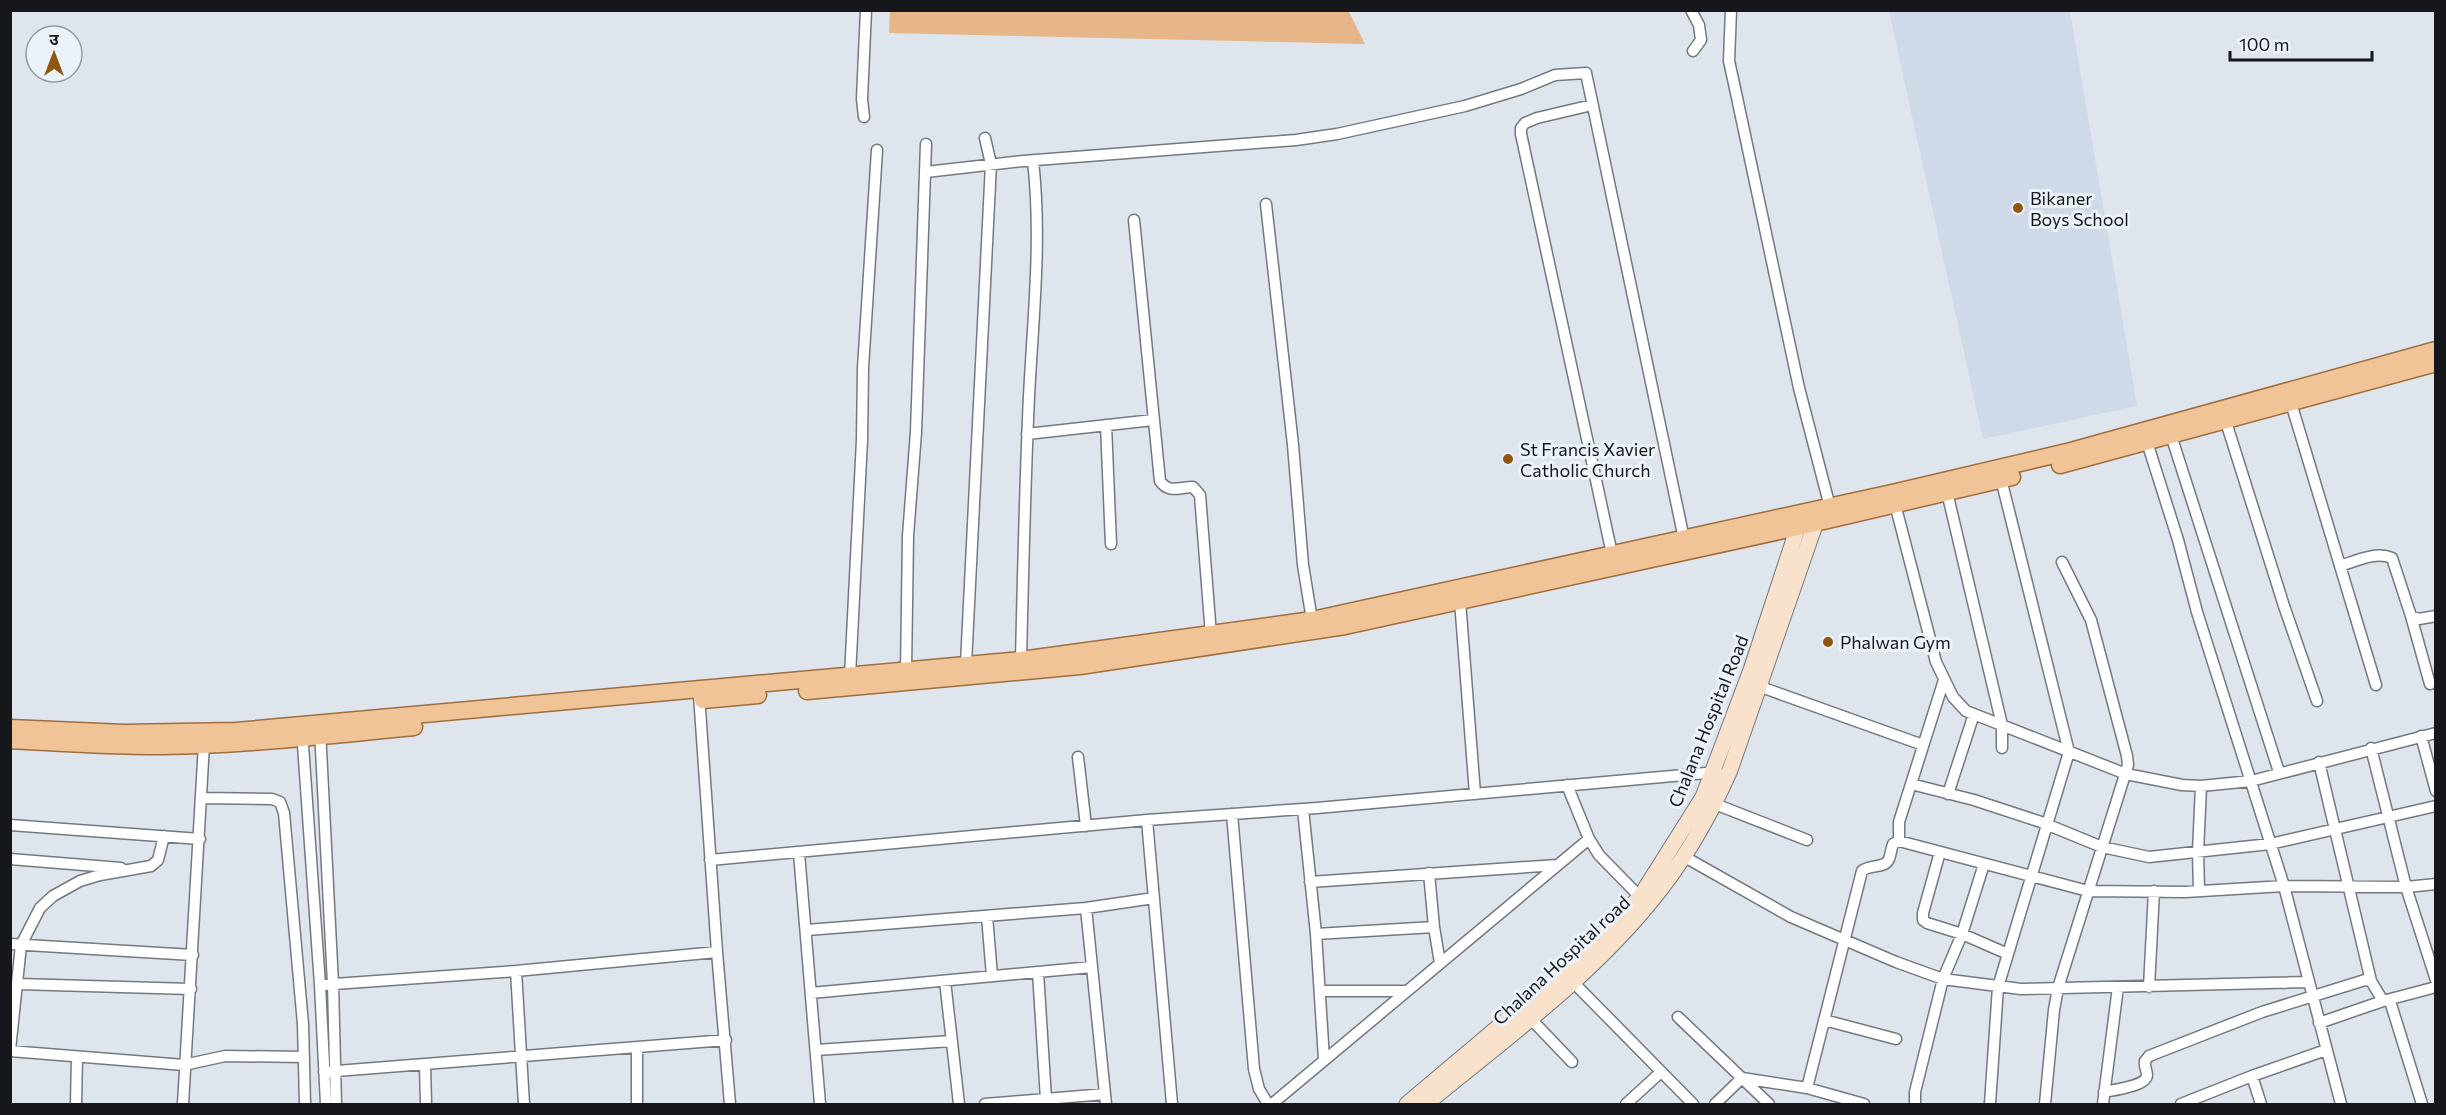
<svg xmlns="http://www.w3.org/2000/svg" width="2446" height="1115" viewBox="0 0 2446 1115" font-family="Commissioner,'Noto Sans Devanagari',sans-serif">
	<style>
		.built { fill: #cfd9e7 }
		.green { fill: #e6b588 }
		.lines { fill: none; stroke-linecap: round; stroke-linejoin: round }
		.street-casing { stroke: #737980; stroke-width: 13 }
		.secondary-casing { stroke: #737980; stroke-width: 17 }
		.primary-casing { stroke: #9e6e3e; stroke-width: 19 }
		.street { stroke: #fff; stroke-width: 10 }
		.secondary { stroke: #f8e2cb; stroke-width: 15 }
		.primary { stroke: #f1c497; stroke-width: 16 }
		.poi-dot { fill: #8f5610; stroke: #ecf2fa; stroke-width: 2 }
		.labels { text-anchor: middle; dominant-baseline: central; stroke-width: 6; stroke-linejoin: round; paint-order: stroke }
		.poi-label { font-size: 18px; fill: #15171a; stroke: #ecf2fa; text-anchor: start }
		.street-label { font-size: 18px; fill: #15171a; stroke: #ecf2fa }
	</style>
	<rect width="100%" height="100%" fill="#dee5ec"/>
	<!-- built -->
	<path class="built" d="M 1889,11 L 2070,11 L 2137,406 L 1983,439 Z"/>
	<!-- green -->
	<path class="green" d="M 1348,10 L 1365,44 L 889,33 L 890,11 Z"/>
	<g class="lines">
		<defs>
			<path id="street" d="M 1691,10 L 1699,25 L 1701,40 L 1693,51
				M 1731,10 L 1729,61 L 1733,79 L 1799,388 L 1830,507
				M 1592,105 L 1537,118 L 1525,123 L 1521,128 L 1521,134 L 1612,554
				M 864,117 L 862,99 L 866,10
				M 926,172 L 1023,161 L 1296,140 L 1337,134 L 1465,106 L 1521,89 L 1555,75 L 1586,73 L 1684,539
				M 1266,204 L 1293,445 L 1303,565 L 1312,620
				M 1134,220 L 1160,481 C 1169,494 1180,487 1193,487 L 1200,495 L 1211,635
				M 2291,403 L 2376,685
				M 2226,422 L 2284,606 L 2317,701
				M 1106,425 L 1111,544
				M 2169,429 L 2279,772
				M 1027,434 L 1153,420
				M 2147,442 L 2178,540 L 2197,612 L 2284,886 L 2341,1104
				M 1947,492 L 2002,725 L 2002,748
				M 1895,504 L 1936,662 L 1953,697 L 1966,711 L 2126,774 L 2182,785 L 2201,786 L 2251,781 L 2436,733
				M 2340,566 C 2356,561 2376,551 2392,558 L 2411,616 L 2419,619 L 2436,616
				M 1460,601 L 1475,794
				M 2411,616 L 2430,684
				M 1021,660 C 1023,572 1025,484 1029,396 C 1033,318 1042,239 1033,161
				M 966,664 L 991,164 L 985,138
				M 906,670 L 908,536 L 916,432 L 926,144
				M 850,676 L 862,440 L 863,368 L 877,150
				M 1761,687 L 1923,745
				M 699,695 L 717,952 L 730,1104
				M 320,730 L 333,984 L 336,1104
				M 302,731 L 320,985 L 326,1104
				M 2421,736 L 2436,791
				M 2371,748 L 2406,887 L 2436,980
				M 1078,757 L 1086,826
				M 2319,762 L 2371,981
				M 1911,784 L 1974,800 L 2041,822 L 2102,847 L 2149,857 L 2270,844 L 2436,806
				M 1567,785 L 1589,839 L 1599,855 L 1644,901
				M 1948,794 L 1974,714
				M 203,798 L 272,799 L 280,802 L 284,813 L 303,1024 L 305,1104
				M 1715,804 L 1807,840
				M 1303,809 L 1316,934 L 1324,1059
				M 1232,814 L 1254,1069 L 1259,1089 L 1268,1104
				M 1147,820 L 1172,1104
				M 10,825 L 200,839
				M 1899,841 L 1899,822 L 1944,680
				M 1940,852 L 1923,913 L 1923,920 L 1927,923 L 1962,934 L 2008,954
				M 799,853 L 820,1104
				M 1683,856 L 1791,917 L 1896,962 L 1943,979 L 2021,989 L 2309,982
				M 10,859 L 121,868
				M 710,860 L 1147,820 L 1317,808 L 1717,772
				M 1429,873 L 1434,927 L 1440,963
				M 1310,882 L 1557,865
				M 2199,891 L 2198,852 L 2201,786
				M 1086,908 L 1106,1104
				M 987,916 L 992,976
				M 807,930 L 1086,908 L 1154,898
				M 1316,934 L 1434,927
				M 10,944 L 193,955
				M 516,971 L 524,1104
				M 1038,972 L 1046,1099
				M 945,981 L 959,1104
				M 1572,981 L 1693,1104
				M 18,984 L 191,989
				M 320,985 L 516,971 L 717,952
				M 2149,987 L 2154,891
				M 1320,991 L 1407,991
				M 811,993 L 1092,967
				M 2390,1001 L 2422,1104
				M 1678,1017 L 1769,1104
				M 1530,1018 L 1572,1062
				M 1824,1020 L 1896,1039
				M 2319,1023 L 2383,1001
				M 637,1048 L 637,1104
				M 10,1050 L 21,945 L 40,908 L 53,896 L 80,881 L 100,875 L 151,866 L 158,860 L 164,836
				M 816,1050 L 952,1041
				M 10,1051 L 184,1065 L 225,1056 L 304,1057
				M 425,1065 L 426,1104
				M 324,1072 L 726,1040
				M 2252,1076 L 2261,1104
				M 1807,1088 L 1862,871 C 1870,864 1885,869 1889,859 C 1891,854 1891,849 1893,844 L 1899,841 L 2088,891 L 2185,892 L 2284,886 L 2406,887 L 2436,884
				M 2104,1092 C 2113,1090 2147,1086 2147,1075 C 2147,1070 2144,1067 2145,1061 L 2149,1056 L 2262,1012 L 2365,980 L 2371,981 L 2383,1001 L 2436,987
				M 76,1104 L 77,1057
				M 183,1104 L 204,744
				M 985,1104 L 1105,1094
				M 1272,1104 L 1589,839
				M 1626,1104 L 1661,1072
				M 1715,1104 L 1742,1078 L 1807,1088 L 1864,1104
				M 1915,1104 L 1915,1092 L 1943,979 L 1962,934 L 1984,864
				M 1990,1104 L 1998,987 L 2069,752 L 2001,479
				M 2045,1104 L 2054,1010 L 2058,988 L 2128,765 L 2127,756 L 2091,620 L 2062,562
				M 2103,1104 L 2118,987
				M 2181,1104 L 2252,1076 L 2326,1050"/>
			<path id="secondary" d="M 1407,1104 L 1567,969 L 1640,897 L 1703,797 L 1751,670 L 1798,527 L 1799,518
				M 1426,1104 C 1501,1042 1584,982 1647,906 C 1681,866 1709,818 1730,770 L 1816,522 L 1817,513"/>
			<path id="primary" d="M 2060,465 L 2436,363
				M 807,691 L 1080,666 L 1345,626 L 1798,527 L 2012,477
				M 703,700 L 758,695
				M 10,728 L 124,733 L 236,731 L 1021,660 L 1312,620 L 1892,493 L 2071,451 L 2436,350
				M 10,740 C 61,743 111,746 162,746 C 246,745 330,735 414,727"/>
		</defs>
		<!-- street casing -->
		<use href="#street" class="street-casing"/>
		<!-- secondary casing -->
		<use href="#secondary" class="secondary-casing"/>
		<!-- primary casing -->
		<use href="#primary" class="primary-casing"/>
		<!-- street -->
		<use href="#street" class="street"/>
		<!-- secondary -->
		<use href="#secondary" class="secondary"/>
		<!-- primary -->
		<use href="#primary" class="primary"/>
	</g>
	<!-- markers -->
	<g class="poi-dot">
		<circle cx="2018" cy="208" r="6"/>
		<circle cx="1508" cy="459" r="6"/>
		<circle cx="1828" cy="642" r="6"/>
	</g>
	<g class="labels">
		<!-- poi labels -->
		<g class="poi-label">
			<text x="2030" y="198">Bikaner<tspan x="2030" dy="21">Boys School</tspan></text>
			<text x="1520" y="449">St Francis Xavier<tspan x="1520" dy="21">Catholic Church</tspan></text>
			<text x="1840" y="642">Phalwan Gym</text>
		</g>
		<!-- street labels -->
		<g class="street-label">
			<text transform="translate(1708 721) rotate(-68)">Chalana Hospital Road</text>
			<text transform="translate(1561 960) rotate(-43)">Chalana Hospital road</text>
		</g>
	</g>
	<!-- border -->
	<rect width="2446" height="1115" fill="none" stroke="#15171a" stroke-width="24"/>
	<!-- north arrow -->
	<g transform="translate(54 54)"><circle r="28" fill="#ecf2fa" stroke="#969aa0" stroke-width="1.5"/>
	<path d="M0-4.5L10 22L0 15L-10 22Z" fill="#8f5610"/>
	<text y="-9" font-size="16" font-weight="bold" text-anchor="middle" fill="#15171a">उ</text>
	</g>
	<!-- scale -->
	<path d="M2230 51v9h142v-9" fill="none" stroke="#15171a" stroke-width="3"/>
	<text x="2239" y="51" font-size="18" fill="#15171a" stroke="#ecf2fa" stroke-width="4.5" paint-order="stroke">100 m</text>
</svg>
